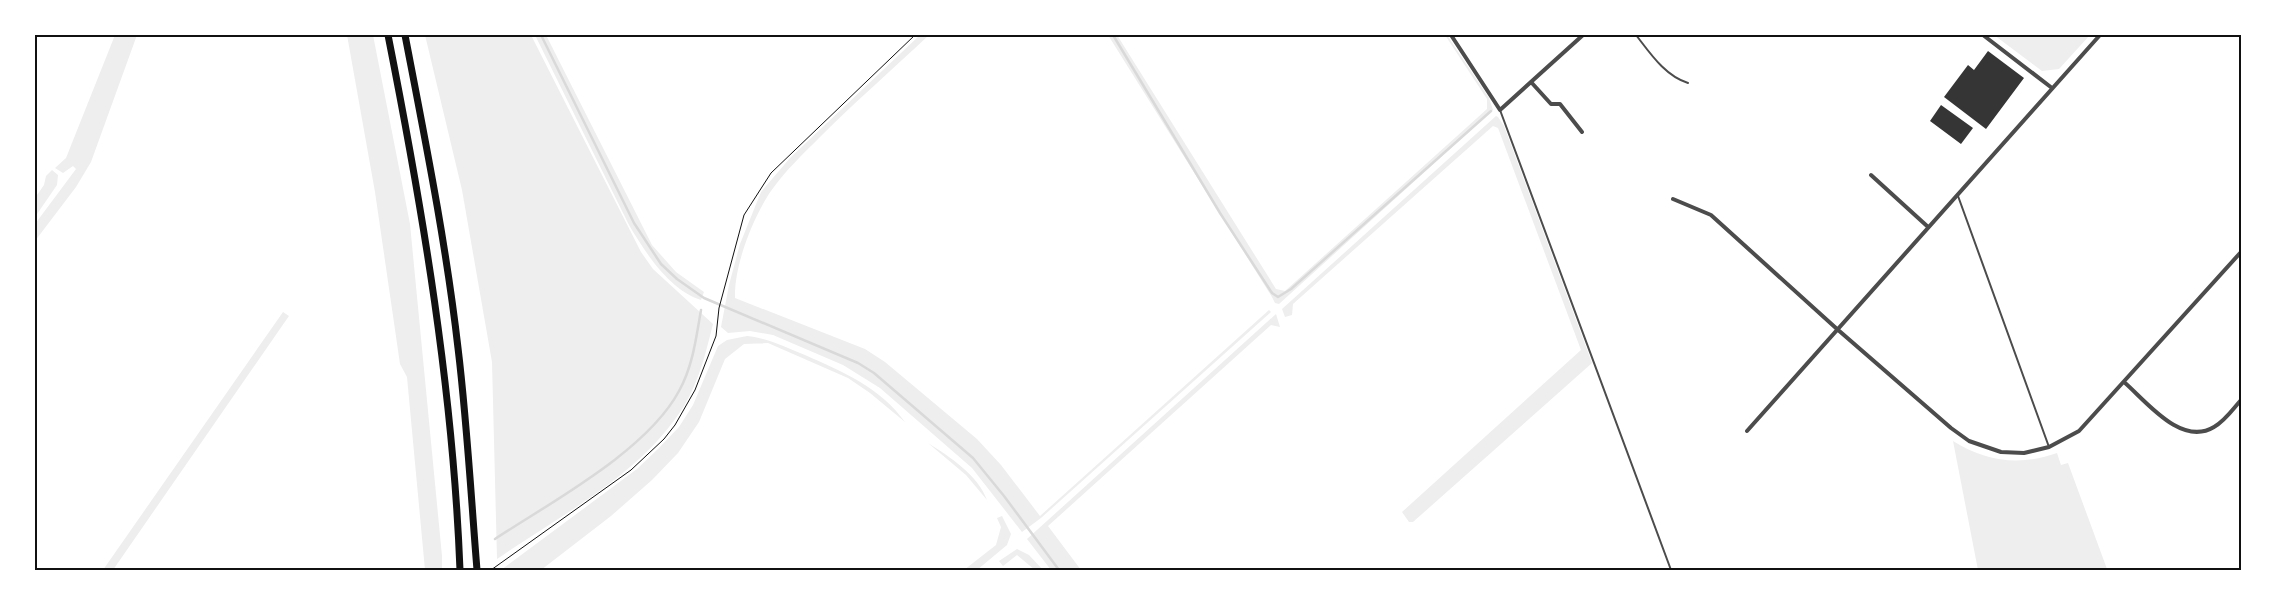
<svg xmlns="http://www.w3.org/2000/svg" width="2276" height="605" viewBox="0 0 2276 605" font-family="'Noto Sans',sans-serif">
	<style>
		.green { fill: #eee }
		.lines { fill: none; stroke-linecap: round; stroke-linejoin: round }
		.stream { stroke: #d9d9d9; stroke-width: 2.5 }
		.building { fill: #353535 }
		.path { stroke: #111; stroke-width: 1 }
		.service { stroke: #4c4c4c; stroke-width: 2 }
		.minor { stroke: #4c4c4c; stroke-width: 4 }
		.motorway { stroke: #111; stroke-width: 7 }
		.neatline { fill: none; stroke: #111; stroke-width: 2 }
	</style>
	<rect width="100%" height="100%" fill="#fff"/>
	<!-- green -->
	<path class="green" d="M 115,35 L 137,35 L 91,162 L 76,187 L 35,241 L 35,224 L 76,169 L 73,166 L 63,173 L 55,168 L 66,158 Z
		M 347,35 L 373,35 L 410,224 L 442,556 L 442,570 L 425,570 L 407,377 L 400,364 L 375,192 Z
		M 425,35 L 531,35 L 641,252 L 653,269 L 713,324 C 706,352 699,381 684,406 C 641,475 562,514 497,559 L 492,362 L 462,190 Z
		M 535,35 L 546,35 L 652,245 L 676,272 L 704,292 L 701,300 C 669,290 645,252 629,225 Z
		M 920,35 L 929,35 C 893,69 855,102 820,137 C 803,154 785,171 771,191 C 753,217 734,265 735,298 L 865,349 L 885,362 L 977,439 L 1001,465 L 1040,516 L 1269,310 L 1271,312 L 1041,518 L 1022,532 L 972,468 L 880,388 L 843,365 L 773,335 L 750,331 L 728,333 L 721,327 L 729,285 L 740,244 L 761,192 L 790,158 Z
		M 1108,35 L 1117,35 L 1276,289 L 1285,291 L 1487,109 L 1487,99 L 1445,35 L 1447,35 L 1489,98 L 1493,110 L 1279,304 L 1275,303 L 1272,297 Z
		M 1994,35 L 2090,35 L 2059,69 L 2042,71 Z
		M 1496,116 L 1498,117 L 1504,126 L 1592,363 L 1413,522 L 1409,522 L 1402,512 L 1581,350 L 1498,128 L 1493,126 L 1293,304 L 1292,315 L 1285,317 L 1282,309 Z
		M 52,170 L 58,175 L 57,185 L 35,217 L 35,198 L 44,185 L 46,176 Z
		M 283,312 L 289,316 L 282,326 L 113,570 L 103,570 Z
		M 1276,314 L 1280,327 L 1271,325 L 1048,526 L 1081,570 L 1051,570 L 1027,539 Z
		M 747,336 C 768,338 785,347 805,355 C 843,372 880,387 905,422 L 870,393 L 848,378 L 768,343 L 744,344 L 725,359 L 699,422 L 678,453 L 652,480 L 611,516 L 541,570 L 501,570 L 637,469 L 659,448 L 679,427 L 693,405 L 718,346 L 727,340 Z
		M 1953,441 C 1986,462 2021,466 2057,453 L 2061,465 L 2068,463 L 2107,569 L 1978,570 Z
		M 928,443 C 950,457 978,475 987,500 L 966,475 Z
		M 1002,516 L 1011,534 L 1007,545 L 977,570 L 964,570 L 996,545 L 1001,527 L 997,518 Z
		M 1017,549 L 1029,555 L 1043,570 L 1035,570 L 1017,555 L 1003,566 L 999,561 Z"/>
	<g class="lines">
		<!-- stream -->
		<path class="stream" d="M 541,35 L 634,223 L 661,264 L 677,279 L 704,298 L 858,363 L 874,373 L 973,458 L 1004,496 L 1059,570
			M 1113,35 L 1220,213 L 1272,293 L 1278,297 L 1291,289 L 1491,111
			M 495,539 C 551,502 647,451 679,391 C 693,366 696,338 701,310"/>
	</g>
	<!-- building -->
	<path class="building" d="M 1988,51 L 2024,78 L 1986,129 L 1944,97 L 1968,65 L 1974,70 Z
		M 1941,105 L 1973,128 L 1961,144 L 1930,121 Z"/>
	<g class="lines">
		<!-- path -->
		<path class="path" d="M 491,570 L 631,470 L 664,439 L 675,425 L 695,390 L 716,336 L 719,308 L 744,215 L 771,173 L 915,35"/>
		<!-- service -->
		<path class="service" d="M 1636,35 C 1650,53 1665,76 1688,83
			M 1500,110 L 1671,570
			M 1958,196 L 2049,447"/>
		<!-- minor -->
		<path class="minor" d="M 1451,35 L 1500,110 L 1583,35
			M 1983,35 L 2052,88
			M 1531,82 L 1551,104 L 1560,104 L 1582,132
			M 1871,175 L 1927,226
			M 1673,199 L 1711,215 L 1837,329 L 1951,428 L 1969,441 L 2001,452 L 2024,453 L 2049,447 L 2079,431 L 2241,252
			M 2124,382 C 2146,401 2181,447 2214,427 C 2225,421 2233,409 2241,400
			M 1747,431 L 2100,35"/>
		<!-- motorway -->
		<path class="motorway" d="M 388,35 C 423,212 453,390 460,570
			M 405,35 C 425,139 446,243 458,348 C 467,422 471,496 477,570"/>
	</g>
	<!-- border -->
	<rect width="2276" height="605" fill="none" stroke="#ffffff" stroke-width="72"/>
	<rect x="36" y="36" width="2204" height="533" class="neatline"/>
</svg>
